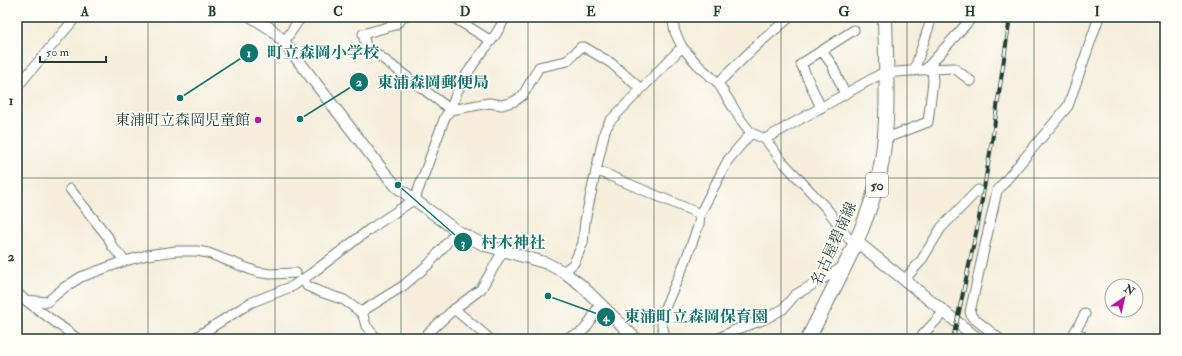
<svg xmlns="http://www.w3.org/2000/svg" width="1182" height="356" viewBox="0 0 1182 356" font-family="'IM FELL Double Pica','Noto Serif JP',serif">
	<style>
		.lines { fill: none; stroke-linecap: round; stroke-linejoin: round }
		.minor-casing { stroke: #6a7b6e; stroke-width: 11 }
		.tertiary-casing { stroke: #6a7b6e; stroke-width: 13 }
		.primary-casing { stroke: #6a7b6e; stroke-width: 16 }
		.minor { stroke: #fff; stroke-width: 9 }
		.tertiary { stroke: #fff; stroke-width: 11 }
		.primary { stroke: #fff; stroke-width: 14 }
		.rail-casing { stroke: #1f3d34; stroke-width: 4 }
		.rail { stroke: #fdfcf7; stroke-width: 2.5; stroke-dasharray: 8; stroke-linecap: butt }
		.grid { fill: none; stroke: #1f3d34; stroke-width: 1; stroke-opacity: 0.55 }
		.poi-dot { fill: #b5179e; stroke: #fdfcf7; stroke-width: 1.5 }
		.labels { text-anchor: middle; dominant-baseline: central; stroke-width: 3.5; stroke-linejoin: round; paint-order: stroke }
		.shield { fill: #fdfcf7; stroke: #62766e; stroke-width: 1 }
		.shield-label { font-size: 14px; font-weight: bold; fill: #1f3d34 }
		.poi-label { font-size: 15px; fill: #1f3d34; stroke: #fdfcf7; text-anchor: end }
		.street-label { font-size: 15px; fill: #1f3d34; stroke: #fdfcf7 }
		.leader { fill: none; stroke: #0f766e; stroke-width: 1.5 }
		.callout-dot { fill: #0f766e; stroke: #fdfcf7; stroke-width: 1.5 }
		.mark-label { font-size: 12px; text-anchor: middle; font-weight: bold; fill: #fff }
		.callout-label { font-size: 16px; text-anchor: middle; font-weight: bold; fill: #0f766e; stroke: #fdfcf7; stroke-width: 3.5; stroke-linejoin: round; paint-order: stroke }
		.neatline { fill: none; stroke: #1f3d34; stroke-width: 1.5 }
		.grid-label { font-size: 13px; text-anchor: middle; font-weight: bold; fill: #1f3d34 }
	</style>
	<rect width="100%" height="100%" fill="#fdfcf7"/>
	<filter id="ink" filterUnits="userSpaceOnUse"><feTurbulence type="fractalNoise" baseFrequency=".025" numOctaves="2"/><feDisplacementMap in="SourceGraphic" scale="8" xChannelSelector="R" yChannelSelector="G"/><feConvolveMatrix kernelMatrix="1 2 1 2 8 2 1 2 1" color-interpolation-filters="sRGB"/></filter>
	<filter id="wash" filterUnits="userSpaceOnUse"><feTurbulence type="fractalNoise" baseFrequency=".012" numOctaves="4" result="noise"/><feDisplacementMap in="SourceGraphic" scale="16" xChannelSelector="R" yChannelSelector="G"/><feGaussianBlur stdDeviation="0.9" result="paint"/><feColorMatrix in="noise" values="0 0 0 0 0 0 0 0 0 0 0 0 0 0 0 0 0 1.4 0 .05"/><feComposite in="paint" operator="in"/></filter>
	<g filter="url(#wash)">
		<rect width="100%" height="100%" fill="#f6eedb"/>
	</g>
	<g filter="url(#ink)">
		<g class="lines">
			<defs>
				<path id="minor" d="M 404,17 L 395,25 L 363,34 L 366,46 L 451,110 L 489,103 L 502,105 L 515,101 L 523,95 L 539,67 L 567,61 L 581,47 L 584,47 L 611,63 L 641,89
					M 453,17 L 491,41
					M 672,17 L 675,32 L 682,47 L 698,65 L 718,83 L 741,120 L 751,133 L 765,139 L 782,161 L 827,209 L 849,239 L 856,241
					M 284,42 L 301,17
					M 822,51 L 832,65 L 845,94
					M 926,69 L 969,21
					M 914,71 L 932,17
					M 886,73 L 932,69 L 954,68 L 971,81
					M 718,83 L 758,44 L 790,17
					M 17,87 L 76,17
					M 821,108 L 801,64 L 854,30
					M 765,139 L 886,71
					M 884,139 L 928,122 L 933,81 L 932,69
					M 596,170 L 700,214
					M 70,189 L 108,237 L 112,246 L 125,261
					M 564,272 L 574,263 L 583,243 L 585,221 L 605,130 L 610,121 L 682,47
					M 304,279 L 307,286 L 318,291 L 344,300 L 358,310 L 363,315 L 366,326 L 377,339
					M 904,280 L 921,261 L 941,228 L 978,190
					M 17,293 L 25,300 L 47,302 L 65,287 L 81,277 L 125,261 L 147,255 L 176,251 L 197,251 L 208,253 L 257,272 L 270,274 L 296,273
					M 25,300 L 78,339
					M 454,309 L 490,339
					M 361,312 L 403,286 L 429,264 L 457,231
					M 1075,331 L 1086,339
					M 193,339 L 250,303 L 293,286 L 312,273 L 370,229 L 415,199 L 445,117 C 452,109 453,102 457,92 C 460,85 464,77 469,71 C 480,52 497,38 505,17
					M 431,339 L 427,334 L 452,311 L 481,289 L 503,251
					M 566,339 C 570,335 575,336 580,333 C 588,329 595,311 600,304
					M 666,339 L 662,325 L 663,312 L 685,262 L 699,224 L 700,214 L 728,160 L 751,133
					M 717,339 L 735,330 L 765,319 L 783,309 L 795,295 L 843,267
					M 919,339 L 944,312
					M 1000,339 L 972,317 L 970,312 L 997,191 L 1068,106 L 1099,17
					M 1071,339 L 1085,314"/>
				<path id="tertiary" d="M 252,17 L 271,29 L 284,42 L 384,172 L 397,187 L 457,231 L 484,245 L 546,263 L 564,272 L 581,285 L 636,339
					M 856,241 L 978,339"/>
				<path id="primary" d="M 808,339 C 832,290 862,239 876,187 C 891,136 886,70 885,17"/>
			</defs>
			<!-- minor casing -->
			<use href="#minor" class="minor-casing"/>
			<!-- tertiary casing -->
			<use href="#tertiary" class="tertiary-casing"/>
			<!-- primary casing -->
			<use href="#primary" class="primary-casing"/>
			<!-- minor -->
			<use href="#minor" class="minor"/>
			<!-- tertiary -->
			<use href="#tertiary" class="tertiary"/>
			<!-- primary -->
			<use href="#primary" class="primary"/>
			<defs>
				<path id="rail" d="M 953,339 L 978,224 L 993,135 L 1010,17"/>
			</defs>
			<!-- rail casing -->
			<use href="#rail" class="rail-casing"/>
			<!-- rail -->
			<use href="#rail" class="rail"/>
		</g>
	</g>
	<!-- grid -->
	<path class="grid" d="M 148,17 L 148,339M 275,17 L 275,339M 401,17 L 401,339M 528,17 L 528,339M 654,17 L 654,339M 781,17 L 781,339M 907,17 L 907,339M 1034,17 L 1034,339M 17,178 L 1165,178"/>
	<!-- markers -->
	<circle class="poi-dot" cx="258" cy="120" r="4"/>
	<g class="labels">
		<!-- shield labels -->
		<rect class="shield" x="866" y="173" width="22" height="24" rx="3"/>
		<g class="shield-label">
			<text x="877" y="185">50</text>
		</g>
		<!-- poi labels -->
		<g class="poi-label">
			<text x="250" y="120">東浦町立森岡児童館</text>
		</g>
		<!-- street labels -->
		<g class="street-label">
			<text transform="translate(834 244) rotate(-66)">名古屋碧南線</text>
		</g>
	</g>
	<!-- callouts -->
	<path class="leader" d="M180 98L249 53M300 119L359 82M398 185L463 242M548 296L606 317"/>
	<g class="callout-dot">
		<circle cx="180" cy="98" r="4"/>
		<circle cx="300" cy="119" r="4"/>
		<circle cx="398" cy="185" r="4"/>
		<circle cx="548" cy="296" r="4"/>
		<circle cx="249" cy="53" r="10"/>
		<circle cx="359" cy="82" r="10"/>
		<circle cx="463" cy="242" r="10"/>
		<circle cx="606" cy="317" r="10"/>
	</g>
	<g class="mark-label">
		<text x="249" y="57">1</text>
		<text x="359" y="86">2</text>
		<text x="463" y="247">3</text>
		<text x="606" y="321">4</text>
	</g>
	<g class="callout-label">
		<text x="323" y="58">町立森岡小学校</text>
		<text x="433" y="88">東浦森岡郵便局</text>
		<text x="513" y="248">村木神社</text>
		<text x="696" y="322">東浦町立森岡保育園</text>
	</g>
	<!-- margin -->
	<rect width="1182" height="356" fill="none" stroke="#fdfcf7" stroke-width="44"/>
	<!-- north arrow -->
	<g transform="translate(1124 298) rotate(34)"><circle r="19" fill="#fdfcf7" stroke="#a4b0a9"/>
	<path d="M0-3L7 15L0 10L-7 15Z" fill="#b5179e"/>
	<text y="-6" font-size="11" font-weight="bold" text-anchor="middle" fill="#1f3d34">N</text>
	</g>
	<!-- scale -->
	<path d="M40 56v6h66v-6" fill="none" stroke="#1f3d34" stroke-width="2"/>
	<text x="46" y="56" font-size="12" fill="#1f3d34" stroke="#fdfcf7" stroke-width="3" paint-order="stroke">50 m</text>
	<rect x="22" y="22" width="1138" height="312" class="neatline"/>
	<g class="grid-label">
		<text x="85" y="16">A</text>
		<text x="212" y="16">B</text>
		<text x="338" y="16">C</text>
		<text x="465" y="16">D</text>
		<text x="591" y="16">E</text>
		<text x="717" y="16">F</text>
		<text x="844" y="16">G</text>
		<text x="970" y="16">H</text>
		<text x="1097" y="16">I</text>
		<text x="11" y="105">1</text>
		<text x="11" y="261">2</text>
	</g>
</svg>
